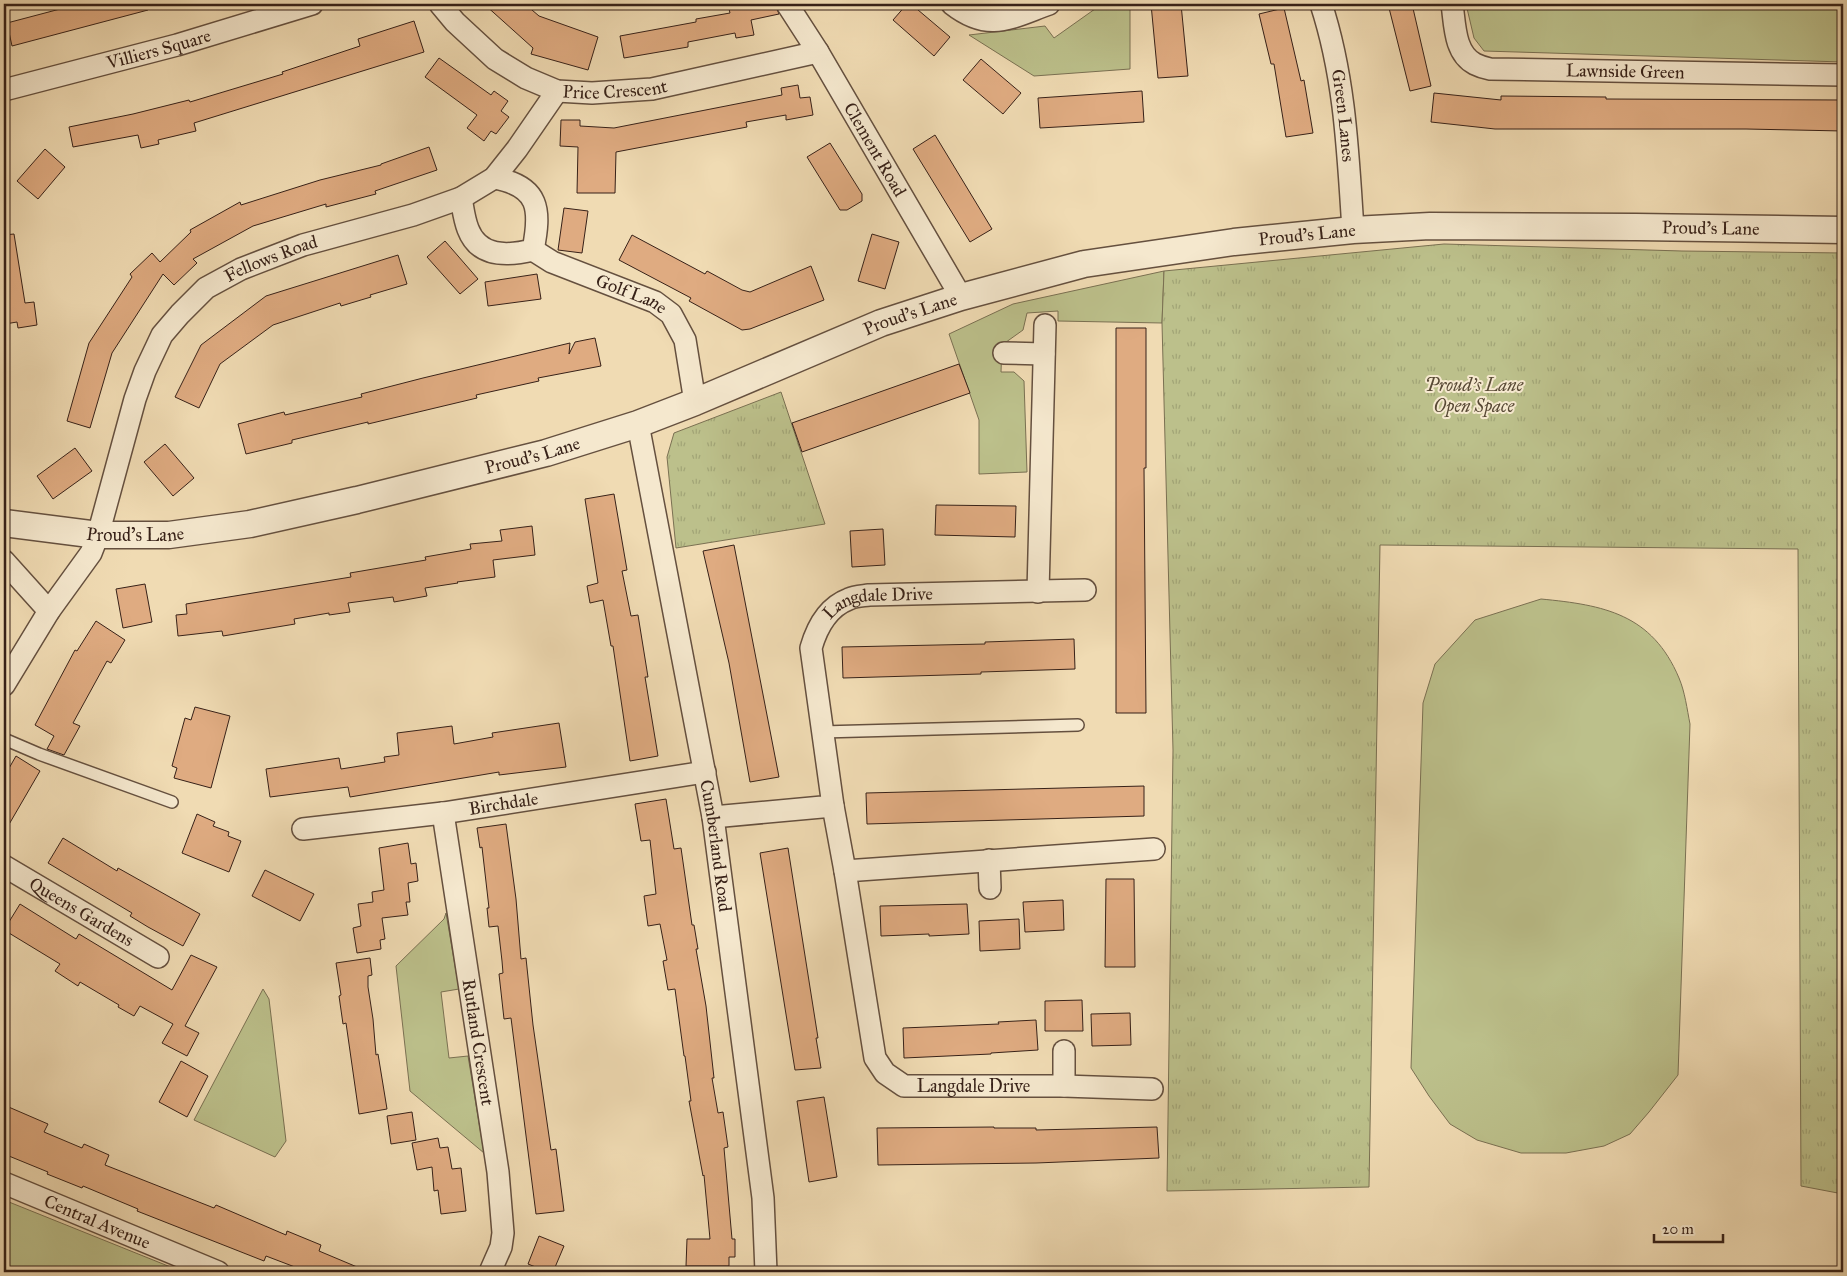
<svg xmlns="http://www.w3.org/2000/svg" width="1847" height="1276" viewBox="0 0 1847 1276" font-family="'IM FELL Great Primer',serif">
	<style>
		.grass { fill: #bcc08b; stroke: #7a7052 }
		.park { fill: url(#park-tufts); stroke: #7a7052 }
		.building { fill: #dfab81; stroke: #372118 }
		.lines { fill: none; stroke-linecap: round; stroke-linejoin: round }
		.service-casing { stroke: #65503f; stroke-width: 14 }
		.minor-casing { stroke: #65503f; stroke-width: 24 }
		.tertiary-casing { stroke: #65503f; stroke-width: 29 }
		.service { stroke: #f5e8ce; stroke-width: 11 }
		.minor { stroke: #f5e8ce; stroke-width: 21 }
		.tertiary { stroke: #f5e8ce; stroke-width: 26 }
		.labels { text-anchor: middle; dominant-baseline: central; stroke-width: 4; stroke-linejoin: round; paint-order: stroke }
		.street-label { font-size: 18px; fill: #372118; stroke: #f5e8ce }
		.park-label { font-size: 18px; font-style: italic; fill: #584935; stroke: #f5e8ce }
	</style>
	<defs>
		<pattern id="park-tufts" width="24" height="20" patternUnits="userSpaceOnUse" patternTransform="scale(1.25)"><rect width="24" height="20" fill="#bcc08b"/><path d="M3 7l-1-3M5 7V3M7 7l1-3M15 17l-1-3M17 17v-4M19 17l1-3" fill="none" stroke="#a2a577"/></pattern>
	</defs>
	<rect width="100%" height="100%" fill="#f0dbb3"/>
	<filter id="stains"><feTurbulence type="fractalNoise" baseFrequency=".004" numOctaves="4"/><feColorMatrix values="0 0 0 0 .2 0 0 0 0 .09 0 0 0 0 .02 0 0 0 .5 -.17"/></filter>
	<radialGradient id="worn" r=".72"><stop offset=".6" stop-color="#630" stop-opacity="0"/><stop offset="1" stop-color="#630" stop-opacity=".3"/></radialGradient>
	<!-- grass -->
	<path class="grass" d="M 1102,4 L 1130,4 L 1130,69 L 1034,76 L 969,35 L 1045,26 L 1054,38 Z
		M 1466,4 L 1843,5 L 1843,62 L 1484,51 L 1474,38 Z
		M 1164,271 L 1162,323 L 1058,321 L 1058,311 L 1027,313 L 1023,330 L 1002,345 L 1001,372 L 1014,372 L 1024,381 L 1027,472 L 979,474 L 979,420 L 949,334 L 1013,304 Z
		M 1541,599 C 1604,605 1652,614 1679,678 C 1685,692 1687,709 1690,724 L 1678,1075 L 1649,1112 L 1630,1134 L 1604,1146 L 1566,1153 L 1521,1153 L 1477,1140 L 1450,1124 L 1429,1096 L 1411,1068 L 1423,703 L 1435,664 L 1475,620 Z
		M 446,913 L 459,989 L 441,992 L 449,1058 L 468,1056 L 484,1153 L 410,1091 L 396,966 L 444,919 Z
		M 263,989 L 269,999 L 286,1141 L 275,1157 L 194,1120 Z
		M 4,1200 L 183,1272 L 4,1272 Z"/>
	<!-- park -->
	<path class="park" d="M 1444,244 L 1682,251 L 1843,253 L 1843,1194 L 1801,1186 L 1798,549 L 1380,545 L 1369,1187 L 1167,1191 L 1173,750 L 1162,323 L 1164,271 Z
		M 781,392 L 825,524 L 676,548 L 667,457 L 674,433 Z"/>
	<!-- building -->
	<path class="building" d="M 79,4 L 147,4 L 148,10 L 12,46 L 7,23 Z
		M 484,4 L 525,4 L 539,16 L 598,37 L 588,70 L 531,54 L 533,48 Z
		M 735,4 L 775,4 L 779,14 L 751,20 L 754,35 L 736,38 L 735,33 L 688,42 L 688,47 L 624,58 L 620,36 L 696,22 L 696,19 L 730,13 L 729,9 L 736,8 Z
		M 907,4 L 911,4 L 950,37 L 934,56 L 893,20 Z
		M 1151,4 L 1181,4 L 1188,76 L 1158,78 Z
		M 1388,4 L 1412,4 L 1431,86 L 1410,91 Z
		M 1284,8 L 1301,81 L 1304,80 L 1313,133 L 1286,137 L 1274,64 L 1271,64 L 1259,14 Z
		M 414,21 L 424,52 L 194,123 L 196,131 L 158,140 L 159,144 L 141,148 L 138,135 L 73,147 L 69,127 L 133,114 L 189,100 L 190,102 L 283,74 L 282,72 L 360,46 L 358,39 Z
		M 439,58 L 491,95 L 494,91 L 508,101 L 501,111 L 509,117 L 496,134 L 491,131 L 484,141 L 467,128 L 477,115 L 425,77 Z
		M 981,59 L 1021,93 L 1003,114 L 963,80 Z
		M 798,85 L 800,98 L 810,97 L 813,115 L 786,120 L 786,115 L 746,122 L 747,127 L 616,152 L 615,193 L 577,193 L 578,147 L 560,146 L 561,120 L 580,120 L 580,126 L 614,128 L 782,95 L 781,88 Z
		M 1142,91 L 1144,122 L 1040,128 L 1038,98 Z
		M 1434,93 L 1501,100 L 1501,96 L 1606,97 L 1606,99 L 1843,100 L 1843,131 L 1746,129 L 1495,129 L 1431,122 Z
		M 935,135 L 992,229 L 970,242 L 913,149 Z
		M 830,143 L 862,194 L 862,201 L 847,210 L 840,210 L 807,157 Z
		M 429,147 L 437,170 L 375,191 L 376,194 L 326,207 L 326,204 L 253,226 L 193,259 L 197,263 L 174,285 L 163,274 L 112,353 L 90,428 L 67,421 L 89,343 L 132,277 L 130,274 L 152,253 L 160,262 L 191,232 L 190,230 L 240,202 L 241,205 L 320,180 L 381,165 L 381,164 Z
		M 45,149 L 65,167 L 38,199 L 17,181 Z
		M 564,208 L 588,211 L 582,253 L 558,250 Z
		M 14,234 L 25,303 L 34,302 L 37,325 L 18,328 L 17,322 L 5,324 L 4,314 L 4,306 L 7,306 L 4,288 L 4,235 Z
		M 872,234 L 899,242 L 885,289 L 858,281 Z
		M 632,235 L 705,274 L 707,271 L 742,290 L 750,292 L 811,266 L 824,300 L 750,329 L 742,330 L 689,301 L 691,298 L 619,260 Z
		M 445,241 L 478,279 L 460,294 L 427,257 Z
		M 398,255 L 407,284 L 370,295 L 371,297 L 341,306 L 340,303 L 273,325 L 220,364 L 199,408 L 175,397 L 201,345 L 266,296 Z
		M 537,274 L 541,299 L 488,306 L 485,282 Z
		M 1116,328 L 1146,328 L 1146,468 L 1144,468 L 1146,713 L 1116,713 Z
		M 595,338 L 601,366 L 538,378 L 539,381 L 476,395 L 477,398 L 368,424 L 368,422 L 292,440 L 292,443 L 246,454 L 238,424 L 284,412 L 285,415 L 362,397 L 361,394 L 423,378 L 570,343 L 569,354 L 575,342 Z
		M 959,364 L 970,393 L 802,452 L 792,423 Z
		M 165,444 L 194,478 L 173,496 L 144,462 Z
		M 75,448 L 92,471 L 53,499 L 37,476 Z
		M 614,494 L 627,570 L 622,571 L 631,616 L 638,615 L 648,677 L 645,677 L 658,756 L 630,761 L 613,646 L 611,646 L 603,600 L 590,603 L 587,586 L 598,583 L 585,499 Z
		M 936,505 L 1016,506 L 1015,537 L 935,535 Z
		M 532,526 L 535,555 L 493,560 L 495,577 L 457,582 L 458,583 L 425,588 L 427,596 L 394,602 L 393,597 L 348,603 L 350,612 L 329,615 L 329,613 L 294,619 L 295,624 L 223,636 L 222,631 L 178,636 L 176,615 L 187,614 L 186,604 L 351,577 L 350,573 L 426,560 L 425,557 L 471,549 L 470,544 L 502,541 L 500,530 Z
		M 883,529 L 885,565 L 852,567 L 850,531 Z
		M 734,545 L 779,777 L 750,782 L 729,663 L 703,551 Z
		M 145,584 L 152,622 L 123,628 L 116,589 Z
		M 96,621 L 125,640 L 111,663 L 107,661 L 73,723 L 80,726 L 64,755 L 47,749 L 54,736 L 35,725 L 75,650 L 77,651 Z
		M 1074,639 L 1075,669 L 981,672 L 981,674 L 843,678 L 842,647 L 985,644 L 985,642 Z
		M 195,707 L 230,716 L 211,788 L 174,778 L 177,768 L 172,766 L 185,718 L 191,720 Z
		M 559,723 L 566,767 L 499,775 L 499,772 L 350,797 L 348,787 L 270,797 L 266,769 L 339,758 L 341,769 L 385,762 L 384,757 L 399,755 L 397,733 L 452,726 L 454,744 L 493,737 L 492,733 Z
		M 16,756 L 40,771 L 4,833 L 4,777 Z
		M 1144,786 L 1144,816 L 867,824 L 866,793 Z
		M 666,799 L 674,849 L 681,848 L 692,925 L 694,925 L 698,949 L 696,949 L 706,1006 L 714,1078 L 712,1078 L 718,1113 L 723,1112 L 728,1147 L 724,1148 L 732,1239 L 735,1239 L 735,1257 L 729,1257 L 729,1266 L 686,1266 L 687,1239 L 710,1239 L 704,1175 L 703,1176 L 689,1101 L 691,1101 L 685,1056 L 684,1056 L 675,989 L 668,990 L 663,961 L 667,960 L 660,924 L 648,926 L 644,896 L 656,894 L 650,840 L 641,841 L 635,804 Z
		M 197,814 L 215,822 L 213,826 L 229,832 L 228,836 L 241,841 L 229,872 L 182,853 Z
		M 506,824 L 516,899 L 521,959 L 526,958 L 533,1025 L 551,1150 L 556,1149 L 564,1211 L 536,1214 L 511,1018 L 504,1019 L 499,974 L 503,973 L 502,961 L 498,926 L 489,927 L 487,908 L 489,908 L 482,847 L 480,848 L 477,828 Z
		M 63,838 L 117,871 L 118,868 L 200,914 L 183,946 L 148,927 L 130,916 L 132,913 L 48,863 Z
		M 408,843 L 411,864 L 416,863 L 418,881 L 408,883 L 410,902 L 406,902 L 408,915 L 382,918 L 385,939 L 380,940 L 381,949 L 357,953 L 353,928 L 361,926 L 358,904 L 373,902 L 372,892 L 384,890 L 379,848 Z
		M 788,848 L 818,1038 L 816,1038 L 821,1068 L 795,1070 L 760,853 Z
		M 265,870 L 314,894 L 300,921 L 252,896 Z
		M 1106,879 L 1134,879 L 1135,967 L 1105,967 Z
		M 1063,900 L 1064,930 L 1025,932 L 1023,902 Z
		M 20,904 L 76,939 L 79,934 L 172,990 L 191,955 L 217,967 L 185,1026 L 199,1033 L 187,1056 L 162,1043 L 173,1024 L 140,1006 L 134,1016 L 118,1007 L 119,1005 L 80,982 L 78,986 L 55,971 L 60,964 L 4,930 Z
		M 967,904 L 969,934 L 929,936 L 929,934 L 881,936 L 880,906 Z
		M 1019,919 L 1020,949 L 980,951 L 979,921 Z
		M 370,958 L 372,975 L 368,976 L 368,987 L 373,1019 L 376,1055 L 378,1054 L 387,1109 L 359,1114 L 346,1023 L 343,1024 L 339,996 L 341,995 L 336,963 Z
		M 1082,1000 L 1083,1031 L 1045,1031 L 1045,1001 Z
		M 1130,1013 L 1131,1045 L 1092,1046 L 1091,1014 Z
		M 1036,1020 L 1038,1050 L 991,1053 L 991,1054 L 904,1058 L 903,1028 L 999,1024 L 998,1022 Z
		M 181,1061 L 208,1076 L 187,1117 L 159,1102 Z
		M 824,1097 L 837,1177 L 809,1182 L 797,1101 Z
		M 4,1105 L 48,1124 L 44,1132 L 82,1148 L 84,1144 L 109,1155 L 105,1165 L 214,1208 L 216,1205 L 286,1235 L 287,1231 L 321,1245 L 319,1251 L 369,1272 L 308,1272 L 266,1256 L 264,1261 L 137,1211 L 138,1209 L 83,1186 L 82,1188 L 47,1174 L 48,1172 L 4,1154 Z
		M 412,1112 L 416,1140 L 391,1144 L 387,1116 Z
		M 994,1127 L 994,1128 L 1036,1128 L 1036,1130 L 1157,1127 L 1159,1158 L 1036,1163 L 878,1165 L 877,1128 Z
		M 438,1138 L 440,1148 L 448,1147 L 452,1169 L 461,1168 L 466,1211 L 441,1214 L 438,1190 L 434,1191 L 432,1167 L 417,1170 L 412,1143 Z
		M 539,1236 L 564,1246 L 553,1272 L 548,1272 L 528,1264 Z"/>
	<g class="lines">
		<defs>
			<path id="service" d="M 822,732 L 1078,725
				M 4,739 L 39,754 L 172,802"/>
			<g id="minor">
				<path id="s1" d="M 440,4 L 455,22 L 495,59 L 526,78 L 557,91 L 592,93 L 652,89 L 818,52"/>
				<path id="s2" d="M 787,4 L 818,52 L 961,297"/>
				<path d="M 952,4 C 989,33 1010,18 1049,4"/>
				<path id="s3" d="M 1321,4 C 1345,77 1348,153 1353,230"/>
				<path id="s4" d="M 1452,4 C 1455,24 1454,53 1475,64 C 1479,66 1485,68 1490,69 L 1843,75"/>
				<path id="s5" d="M 4,90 L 177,45 L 312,4"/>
				<path d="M 461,198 C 463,208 464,219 468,229 C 479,258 508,256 533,250 C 541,210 540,186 494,178"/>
				<path id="s6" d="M 533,250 L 552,262 L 655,302 L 671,314 L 685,340 L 695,402"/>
				<path d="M 1004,353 L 1044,354"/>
				<path id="s7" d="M 638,424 L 713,817 L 763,1198 L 766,1272"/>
				<path d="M 4,561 L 49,611"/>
				<path d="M 1038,592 L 1045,325"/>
				<path id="s8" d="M 4,685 L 49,611 L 91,553 L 98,535 L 135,399 L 145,371 L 162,335 L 180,314 L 206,288 L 241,269 L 303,245 L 413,215 L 461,198 L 494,178 L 517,149 L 557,91"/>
				<path id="s9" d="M 833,806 L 845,871 L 875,1058 L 885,1073 L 904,1086 L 1064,1086 L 1152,1089"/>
				<path id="s10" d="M 443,813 L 498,1172 L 503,1233 L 501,1247 L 490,1272"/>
				<path id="s11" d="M 713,817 L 833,806 L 811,648 C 817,627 828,607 849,599 C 855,596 862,596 869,595 L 1085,590"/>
				<path id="s12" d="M 303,829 L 443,813 L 705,772"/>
				<path d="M 989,860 L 990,888"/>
				<path id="s13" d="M 4,866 L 158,957"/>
				<path d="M 845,871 L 1154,849"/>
				<path d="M 1064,1086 L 1064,1051"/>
				<path id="s14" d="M 4,1183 L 218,1272"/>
			</g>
			<g id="tertiary">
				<path id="s15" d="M 4,523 L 98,535 L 169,535 L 250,524 L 357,500 L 546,453 L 638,424 L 695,402 L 881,323 L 961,297 L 1084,264 L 1234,242 L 1353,230 L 1430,226 L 1636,227 L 1843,230"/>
			</g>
		</defs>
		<!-- service casing -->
		<use href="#service" class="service-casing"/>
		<!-- minor casing -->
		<use href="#minor" class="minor-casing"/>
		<!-- tertiary casing -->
		<use href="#tertiary" class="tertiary-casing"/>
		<!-- service -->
		<use href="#service" class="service"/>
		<!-- minor -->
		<use href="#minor" class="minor"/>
		<!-- tertiary -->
		<use href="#tertiary" class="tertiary"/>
	</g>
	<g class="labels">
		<!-- street labels -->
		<g class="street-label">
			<text stroke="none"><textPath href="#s5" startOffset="160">Villiers Square</textPath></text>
			<text stroke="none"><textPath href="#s4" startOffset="218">Lawnside Green</textPath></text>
			<text stroke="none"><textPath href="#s1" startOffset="206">Price Crescent</textPath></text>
			<text stroke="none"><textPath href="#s3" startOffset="114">Green Lanes</textPath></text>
			<text stroke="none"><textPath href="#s2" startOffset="170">Clement Road</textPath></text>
			<text stroke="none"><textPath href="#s15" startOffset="1752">Proud's Lane</textPath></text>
			<text stroke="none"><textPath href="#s15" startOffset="1348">Proud's Lane</textPath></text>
			<text stroke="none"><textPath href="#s8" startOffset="524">Fellows Road</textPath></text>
			<text stroke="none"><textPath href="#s6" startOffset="108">Golf Lane</textPath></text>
			<text stroke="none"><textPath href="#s15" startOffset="942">Proud's Lane</textPath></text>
			<text stroke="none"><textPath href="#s15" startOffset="538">Proud's Lane</textPath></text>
			<text stroke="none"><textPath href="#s15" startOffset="132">Proud's Lane</textPath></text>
			<text stroke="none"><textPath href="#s11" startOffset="372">Langdale Drive</textPath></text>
			<text stroke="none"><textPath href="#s12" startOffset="202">Birchdale</textPath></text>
			<text stroke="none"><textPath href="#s7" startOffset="429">Cumberland Road</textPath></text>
			<text stroke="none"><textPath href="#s13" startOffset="90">Queens Gardens</textPath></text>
			<text stroke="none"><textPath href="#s10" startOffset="232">Rutland Crescent</textPath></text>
			<text stroke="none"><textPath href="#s9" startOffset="366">Langdale Drive</textPath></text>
			<text stroke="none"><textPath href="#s14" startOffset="101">Central Avenue</textPath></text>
		</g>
		<!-- park labels -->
		<g class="park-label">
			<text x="1474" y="385">Proud's Lane<tspan x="1474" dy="21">Open Space</tspan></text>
		</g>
	</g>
	<!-- margin -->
	<rect width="1847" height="1276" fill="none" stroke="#f0dbb3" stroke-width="20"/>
	<rect x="5" y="5" width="1837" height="1266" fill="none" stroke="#372118" stroke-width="2.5"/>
	<rect x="10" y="10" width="1827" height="1256" fill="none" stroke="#372118"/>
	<!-- scale -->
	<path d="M1654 1234v8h69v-8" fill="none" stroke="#372118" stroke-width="2.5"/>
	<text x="1662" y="1234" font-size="15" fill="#372118" stroke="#f5e8ce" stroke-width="4" paint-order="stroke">20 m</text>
	<rect width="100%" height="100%" filter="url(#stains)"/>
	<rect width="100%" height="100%" fill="url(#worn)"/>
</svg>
